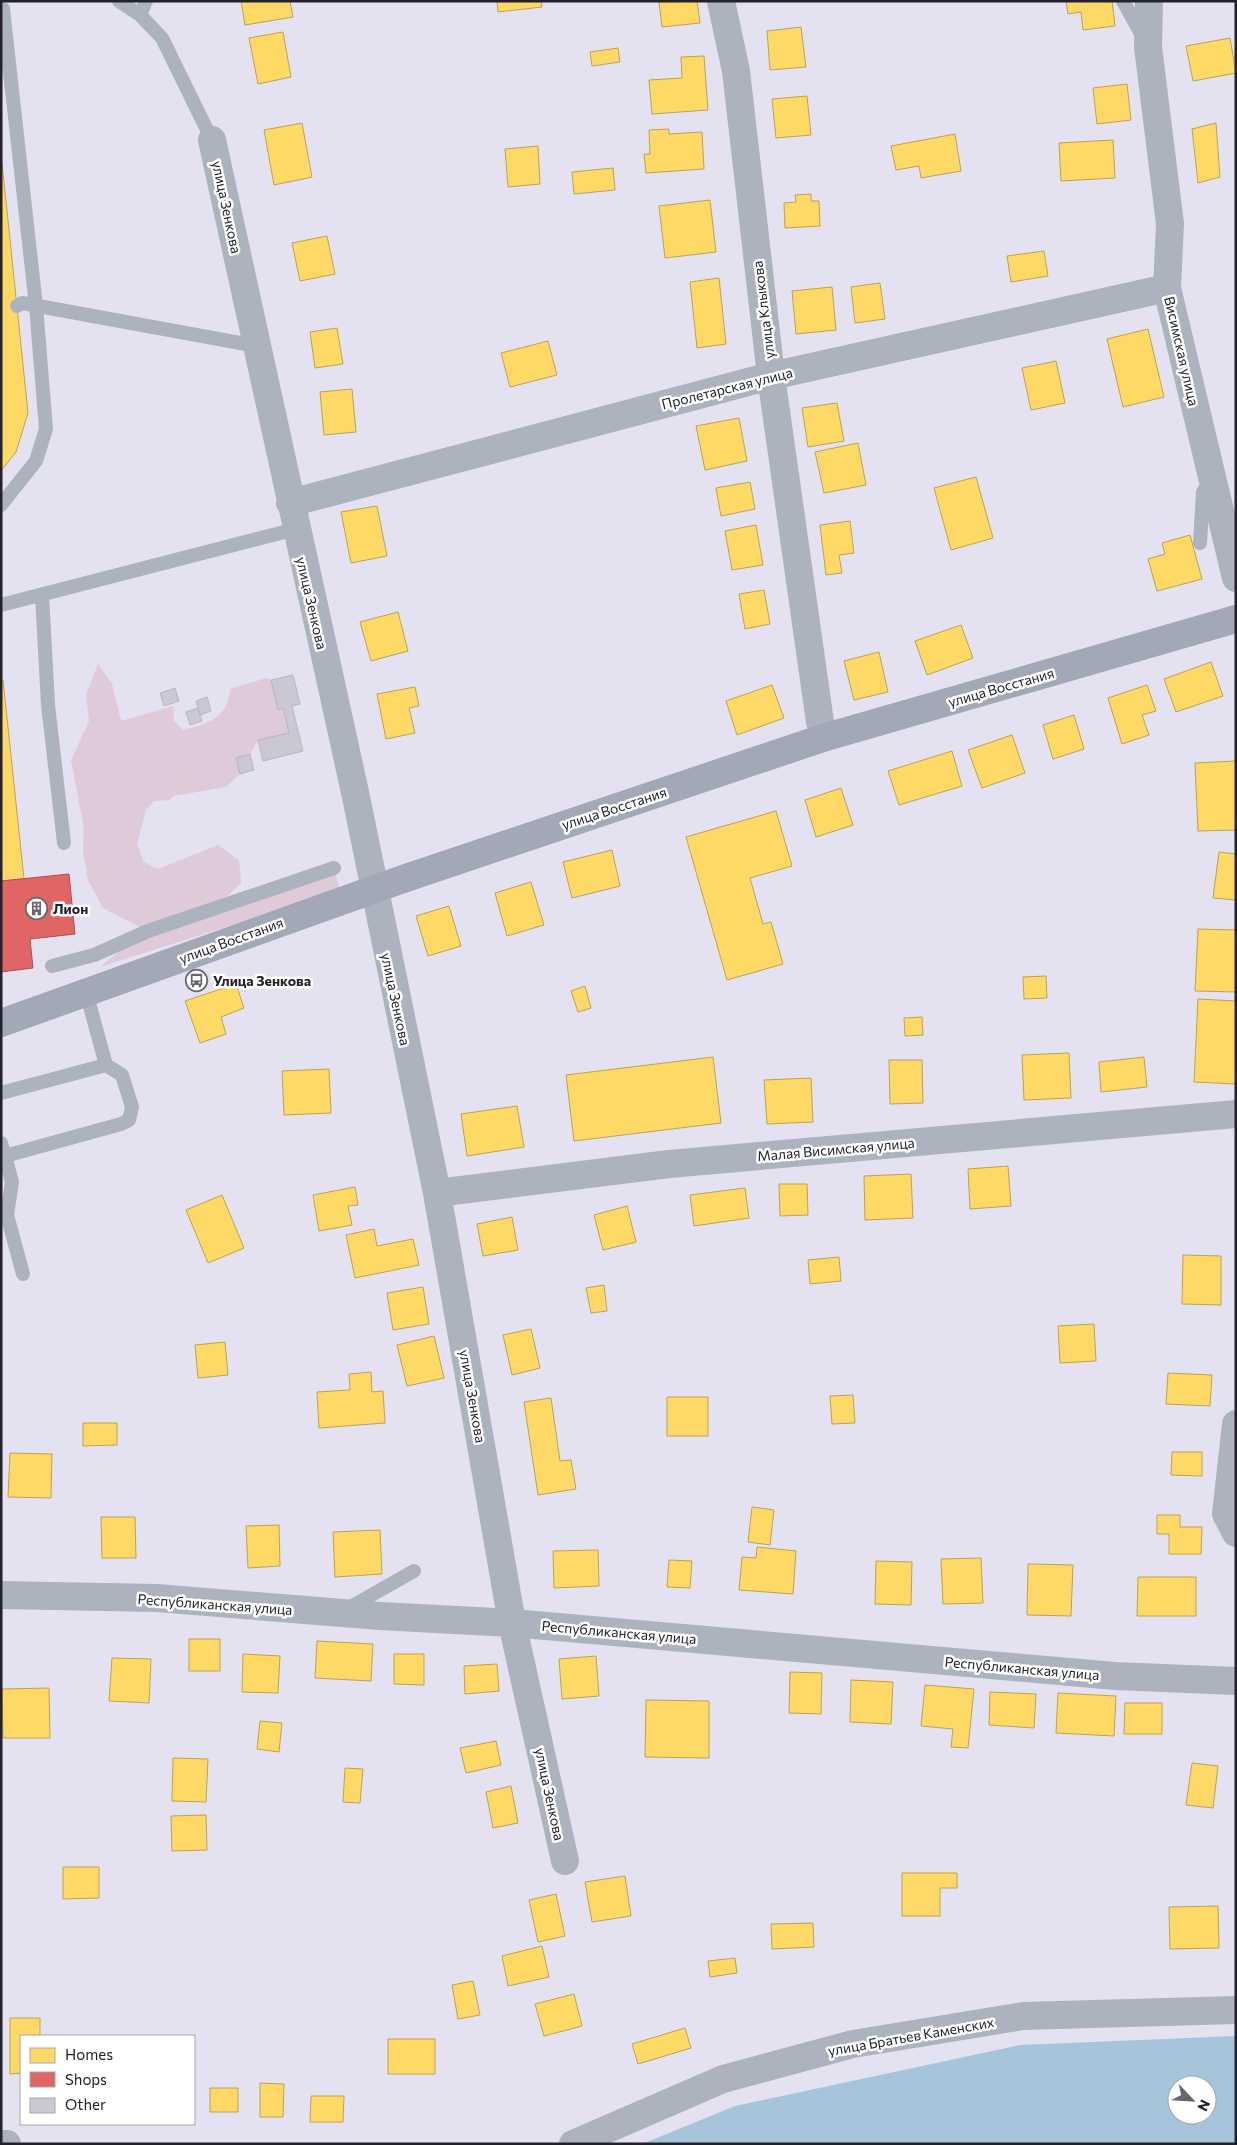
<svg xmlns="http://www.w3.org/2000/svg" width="1237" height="2145" viewBox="0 0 1237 2145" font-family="Commissioner,sans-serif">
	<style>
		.green { fill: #decad9 }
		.water { fill: #a6c5db; fill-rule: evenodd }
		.homes { fill: #ffd966; stroke: #bda254 }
		.shops { fill: #e06666; stroke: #a75154 }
		.building { fill: #ccc8d3; stroke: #bab5c0 }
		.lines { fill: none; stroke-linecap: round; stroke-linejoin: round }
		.lane { stroke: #acb2be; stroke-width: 14 }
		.street { stroke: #acb2be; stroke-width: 28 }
		.secondary { stroke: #a2a8b6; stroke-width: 28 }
		.labels { text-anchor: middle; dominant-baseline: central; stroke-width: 5; stroke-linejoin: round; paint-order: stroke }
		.street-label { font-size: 14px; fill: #23212b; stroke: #fff }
		.poi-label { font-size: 14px; font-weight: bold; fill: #23212b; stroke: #fff; text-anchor: start }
	</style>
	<rect width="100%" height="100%" fill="#e4e2f1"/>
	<!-- green -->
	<path class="green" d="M 98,664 L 112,684 L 121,721 L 173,706 L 174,721 L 183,730 C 208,724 228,718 230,689 L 266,678 L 271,680 L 278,710 L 283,708 L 289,733 L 258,740 L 250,754 L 236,758 L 240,774 L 226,787 L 174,796 L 169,800 L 154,801 L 146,810 L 137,844 L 144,862 L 158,869 L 218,845 L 239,860 L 241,883 L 225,898 L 142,928 L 103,908 L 88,880 L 83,851 L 84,829 L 71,760 L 89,721 L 86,695 Z
		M 334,868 L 340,891 L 100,967 L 132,941 Z"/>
	<!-- water -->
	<path class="water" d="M 1236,2036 L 1236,2144 L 642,2144 L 735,2106 L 1020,2045 ZM 1177,2085 L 1207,2085 L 1207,2115 L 1177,2115 Z"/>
	<!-- homes -->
	<path class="homes" d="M 241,1 L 290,1 L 293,17 L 245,25 Z
		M 497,1 L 541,1 L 542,7 L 498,12 Z
		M 697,1 L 700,23 L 662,27 L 659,2 Z
		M 1066,1 L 1112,1 L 1115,26 L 1083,30 L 1081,12 L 1068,14 Z
		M 801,27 L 806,67 L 770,70 L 767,31 Z
		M 283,32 L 291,77 L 258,84 L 249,38 Z
		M 1230,38 L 1236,73 L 1193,81 L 1186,46 Z
		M 618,48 L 620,62 L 592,66 L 590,52 Z
		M 704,56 L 708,110 L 652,114 L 649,80 L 682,78 L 681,57 Z
		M 1127,84 L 1131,120 L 1097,124 L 1093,88 Z
		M 807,96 L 811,135 L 776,138 L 772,99 Z
		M 302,123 L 312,177 L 274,185 L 264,130 Z
		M 1216,123 L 1220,177 L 1198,183 L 1192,129 Z
		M 669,129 L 669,134 L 702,132 L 704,169 L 646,173 L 644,154 L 650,154 L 649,130 Z
		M 955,134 L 961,171 L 921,178 L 919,166 L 896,170 L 891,146 Z
		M 1113,140 L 1115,178 L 1061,181 L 1059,143 Z
		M 538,146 L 540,184 L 508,187 L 505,149 Z
		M 1,153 L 28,413 L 16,452 L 1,471 Z
		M 613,168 L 615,190 L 574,194 L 572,172 Z
		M 811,194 L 811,201 L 819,201 L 820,226 L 785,228 L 784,203 L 796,202 L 795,195 Z
		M 710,200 L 716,252 L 665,258 L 659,206 Z
		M 327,236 L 335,274 L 300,281 L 292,243 Z
		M 1044,251 L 1048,276 L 1011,282 L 1007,256 Z
		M 719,278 L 726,344 L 697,348 L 690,282 Z
		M 880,283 L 885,319 L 855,323 L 851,287 Z
		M 832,287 L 836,330 L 796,334 L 792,291 Z
		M 337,328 L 343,364 L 315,368 L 310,332 Z
		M 1148,329 L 1164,397 L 1123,407 L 1107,339 Z
		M 548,341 L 557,375 L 510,387 L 501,353 Z
		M 1056,361 L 1065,403 L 1031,410 L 1022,368 Z
		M 352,389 L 356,432 L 324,435 L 320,392 Z
		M 837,403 L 844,441 L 808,447 L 802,408 Z
		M 739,418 L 747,461 L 705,470 L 696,426 Z
		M 858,443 L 866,485 L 824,493 L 815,452 Z
		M 976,477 L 993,538 L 951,550 L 934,488 Z
		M 750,482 L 755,509 L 721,516 L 716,488 Z
		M 377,506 L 387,556 L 351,563 L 341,512 Z
		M 850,521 L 854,553 L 839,555 L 842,573 L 826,575 L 820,525 Z
		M 756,525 L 763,565 L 732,570 L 725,531 Z
		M 1190,535 L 1202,579 L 1157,591 L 1148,559 L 1165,554 L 1162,543 Z
		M 764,590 L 770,624 L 745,629 L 739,594 Z
		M 398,612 L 408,651 L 371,661 L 360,622 Z
		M 961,625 L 973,658 L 927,675 L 915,641 Z
		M 879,652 L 888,692 L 854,700 L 844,661 Z
		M 1211,662 L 1223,696 L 1176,712 L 1164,679 Z
		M 1,680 L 3,680 L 24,879 L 1,881 Z
		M 772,685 L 784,718 L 737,735 L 726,701 Z
		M 1147,685 L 1156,711 L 1142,715 L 1149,735 L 1122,744 L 1108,698 Z
		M 415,687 L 419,706 L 409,708 L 415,733 L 386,739 L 377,694 Z
		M 1074,715 L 1084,749 L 1053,759 L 1043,725 Z
		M 1012,735 L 1025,773 L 982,788 L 968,750 Z
		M 952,751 L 962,786 L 899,805 L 888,771 Z
		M 1236,761 L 1236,830 L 1198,831 L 1195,763 Z
		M 841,788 L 853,825 L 816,837 L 805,800 Z
		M 776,811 L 792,866 L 750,878 L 763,924 L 771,922 L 783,964 L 727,980 L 686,837 Z
		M 612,850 L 620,886 L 572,898 L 563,862 Z
		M 1219,852 L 1236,854 L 1236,900 L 1213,898 Z
		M 531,882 L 544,925 L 507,936 L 495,893 Z
		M 449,906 L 461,946 L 428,956 L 416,916 Z
		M 1198,929 L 1236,930 L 1236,992 L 1195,991 Z
		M 1046,976 L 1047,998 L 1024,999 L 1023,977 Z
		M 236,984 L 244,1008 L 221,1017 L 226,1034 L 200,1043 L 185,1001 Z
		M 585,986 L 591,1008 L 578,1012 L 571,991 Z
		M 1198,999 L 1236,1001 L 1236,1084 L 1194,1082 Z
		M 922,1017 L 923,1035 L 905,1036 L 904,1018 Z
		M 1069,1053 L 1071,1098 L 1024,1100 L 1022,1055 Z
		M 713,1057 L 721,1123 L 574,1141 L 566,1075 Z
		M 1144,1057 L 1147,1087 L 1101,1092 L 1099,1062 Z
		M 889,1060 L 922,1060 L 923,1103 L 890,1104 Z
		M 329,1069 L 331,1113 L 284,1115 L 282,1071 Z
		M 811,1078 L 813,1122 L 767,1124 L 764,1080 Z
		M 517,1106 L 524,1147 L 467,1156 L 461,1114 Z
		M 1008,1166 L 1011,1206 L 970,1209 L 968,1169 Z
		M 911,1174 L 913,1218 L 865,1220 L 864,1176 Z
		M 779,1184 L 807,1184 L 808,1215 L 780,1216 Z
		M 355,1187 L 358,1205 L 348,1206 L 352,1225 L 319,1231 L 313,1195 Z
		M 745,1188 L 749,1218 L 694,1226 L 690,1195 Z
		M 222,1195 L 244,1248 L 208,1263 L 186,1210 Z
		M 627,1206 L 636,1242 L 603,1250 L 594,1215 Z
		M 512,1217 L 518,1250 L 483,1256 L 477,1224 Z
		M 374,1229 L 377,1246 L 413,1239 L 419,1265 L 355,1278 L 346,1235 Z
		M 1183,1255 L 1221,1256 L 1221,1305 L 1182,1304 Z
		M 839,1257 L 841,1281 L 810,1284 L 808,1260 Z
		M 604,1285 L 607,1311 L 591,1313 L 586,1288 Z
		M 423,1287 L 429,1324 L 393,1330 L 387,1293 Z
		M 1094,1324 L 1096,1361 L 1060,1363 L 1058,1326 Z
		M 531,1329 L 540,1368 L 512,1375 L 503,1335 Z
		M 434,1336 L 444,1378 L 407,1386 L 397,1345 Z
		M 225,1342 L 228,1375 L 198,1378 L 195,1345 Z
		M 371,1372 L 372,1392 L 383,1391 L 385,1423 L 319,1428 L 317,1392 L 350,1390 L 349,1374 Z
		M 1168,1373 L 1212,1375 L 1210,1406 L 1166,1404 Z
		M 853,1395 L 855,1423 L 832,1424 L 830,1396 Z
		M 667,1397 L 708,1397 L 708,1436 L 667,1436 Z
		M 551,1398 L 560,1461 L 571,1460 L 576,1489 L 538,1495 L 524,1402 Z
		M 83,1423 L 117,1423 L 117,1445 L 83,1446 Z
		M 1172,1452 L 1202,1452 L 1202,1476 L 1171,1475 Z
		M 10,1453 L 52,1454 L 51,1498 L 8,1497 Z
		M 752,1507 L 774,1510 L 770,1545 L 748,1542 Z
		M 1157,1515 L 1180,1515 L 1180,1527 L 1202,1527 L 1201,1554 L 1169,1554 L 1169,1534 L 1157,1534 Z
		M 101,1517 L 135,1517 L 136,1558 L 102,1558 Z
		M 279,1525 L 280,1566 L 248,1568 L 246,1526 Z
		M 380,1530 L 382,1574 L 335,1577 L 333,1532 Z
		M 757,1547 L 796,1551 L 793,1594 L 739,1590 L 742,1557 L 756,1558 Z
		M 598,1550 L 599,1586 L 554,1588 L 553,1551 Z
		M 981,1558 L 983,1603 L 943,1604 L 941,1559 Z
		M 669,1560 L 692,1561 L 690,1588 L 667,1587 Z
		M 876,1561 L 912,1562 L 911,1605 L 875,1604 Z
		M 1028,1564 L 1073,1565 L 1071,1616 L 1027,1615 Z
		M 1138,1577 L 1196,1577 L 1196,1616 L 1137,1616 Z
		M 189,1639 L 220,1639 L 220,1671 L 189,1671 Z
		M 317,1641 L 373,1644 L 371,1681 L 315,1678 Z
		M 243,1654 L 280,1656 L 278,1693 L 242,1692 Z
		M 394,1654 L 424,1654 L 424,1685 L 394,1684 Z
		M 596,1656 L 599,1696 L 562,1699 L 559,1659 Z
		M 112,1658 L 151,1659 L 149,1703 L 109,1701 Z
		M 497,1664 L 499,1691 L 465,1694 L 464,1666 Z
		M 790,1672 L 822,1673 L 821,1714 L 789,1713 Z
		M 851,1680 L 893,1682 L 891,1724 L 850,1722 Z
		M 925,1685 L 974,1689 L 968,1748 L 951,1747 L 953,1729 L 921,1726 Z
		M 49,1688 L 50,1738 L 3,1738 L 2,1689 Z
		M 990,1692 L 1036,1694 L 1034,1728 L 989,1725 Z
		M 1058,1693 L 1116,1696 L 1114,1736 L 1056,1733 Z
		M 646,1700 L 709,1701 L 709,1758 L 645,1757 Z
		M 1125,1703 L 1162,1703 L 1162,1734 L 1124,1734 Z
		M 260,1721 L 282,1723 L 279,1752 L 257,1749 Z
		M 496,1741 L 501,1765 L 466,1773 L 460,1748 Z
		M 173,1758 L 208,1759 L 206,1802 L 172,1801 Z
		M 1192,1763 L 1218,1766 L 1213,1808 L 1186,1805 Z
		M 345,1768 L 363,1769 L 360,1803 L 343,1802 Z
		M 511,1786 L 518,1823 L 493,1828 L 486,1792 Z
		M 206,1815 L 207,1850 L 172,1851 L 171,1816 Z
		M 63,1867 L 99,1867 L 99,1898 L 63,1899 Z
		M 902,1873 L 957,1873 L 957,1888 L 940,1888 L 940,1916 L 902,1916 Z
		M 625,1876 L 631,1916 L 592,1922 L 585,1882 Z
		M 556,1894 L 565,1936 L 538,1942 L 529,1900 Z
		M 1218,1906 L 1219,1948 L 1170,1949 L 1169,1907 Z
		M 813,1923 L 814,1947 L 772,1949 L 771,1924 Z
		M 542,1946 L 549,1977 L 508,1986 L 502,1956 Z
		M 735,1958 L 737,1973 L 710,1977 L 708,1961 Z
		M 473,1981 L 480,2015 L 458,2019 L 452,1985 Z
		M 574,1994 L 582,2026 L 544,2036 L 535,2004 Z
		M 10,2018 L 40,2018 L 40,2036 L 21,2036 L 21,2073 L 10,2074 Z
		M 685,2028 L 691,2048 L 638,2064 L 632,2044 Z
		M 388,2039 L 435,2039 L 435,2074 L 388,2074 Z
		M 260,2083 L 284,2084 L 283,2117 L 260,2117 Z
		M 210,2088 L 238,2088 L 238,2112 L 210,2112 Z
		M 311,2096 L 344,2096 L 343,2122 L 310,2122 Z"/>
	<!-- shops -->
	<path class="shops" d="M 69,874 L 75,934 L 30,939 L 33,968 L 1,972 L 1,881 Z"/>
	<!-- building -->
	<path class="building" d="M 293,675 L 300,704 L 292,706 L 303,751 L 263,761 L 258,740 L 289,733 L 283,708 L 278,710 L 271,680 Z
		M 175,688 L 179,701 L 164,706 L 160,693 Z
		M 207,697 L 211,711 L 200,715 L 196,701 Z
		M 198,708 L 202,721 L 190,725 L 186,712 Z
		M 250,754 L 254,770 L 240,774 L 236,758 Z"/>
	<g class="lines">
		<!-- lane -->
		<path class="lane" d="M 119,1 L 140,15 L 162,38 L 212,140
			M 1123,1 L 1144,39
			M 140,15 L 146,1
			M 17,306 L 22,303 L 257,346
			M 1,505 L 36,461 L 46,429 L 36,306 L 3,9
			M 1200,543 L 1203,492 L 1210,481
			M 42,595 L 48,705 L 64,843
			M 1,605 L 296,529
			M 52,966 L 94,955 L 148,931 L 334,868
			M 86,992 L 106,1065
			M 1,1093 L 106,1065 L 122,1075 L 132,1107 L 129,1120 L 121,1124 L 5,1156 L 1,1143
			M 5,1156 L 12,1182 L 7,1215 L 23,1274
			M 345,1610 L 414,1571"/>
		<!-- street -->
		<path class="street" d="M 721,1 L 736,71 L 771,376 L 820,722 L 826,737
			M 1149,1 L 1148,47 L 1170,224 L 1167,288 L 1236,578
			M 212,140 L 356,797 L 437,1193 L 512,1623 L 565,1861
			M 290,503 L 771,376 L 1167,288
			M 437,1193 L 669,1164 L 1236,1114
			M 1236,1424 L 1226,1514 L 1236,1533
			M 1,1595 L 157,1598 L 380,1616 L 512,1623 L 1115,1676 L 1236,1681
			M 1,2144 L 7,2144
			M 573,2144 L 723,2079 L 853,2044 L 1023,2016 L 1236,2010"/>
		<!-- secondary -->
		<path class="secondary" d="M 1,1023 L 403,879 L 826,737 L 1236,619"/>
	</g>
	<!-- icons -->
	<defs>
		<symbol id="building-ring" viewBox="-11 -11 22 22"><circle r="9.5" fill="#fff" stroke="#676570" stroke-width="1.5"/><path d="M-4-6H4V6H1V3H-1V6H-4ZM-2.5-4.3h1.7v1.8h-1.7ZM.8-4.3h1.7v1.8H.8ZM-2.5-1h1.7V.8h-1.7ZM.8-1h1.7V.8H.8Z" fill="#676570"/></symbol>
		<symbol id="bus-ring" viewBox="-11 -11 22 22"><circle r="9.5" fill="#fff" stroke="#676570" stroke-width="1.5"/><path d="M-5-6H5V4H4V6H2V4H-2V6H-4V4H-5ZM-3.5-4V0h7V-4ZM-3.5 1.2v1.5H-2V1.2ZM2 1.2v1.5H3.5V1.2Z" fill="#676570"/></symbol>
	</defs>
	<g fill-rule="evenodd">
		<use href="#building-ring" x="24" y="896" width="25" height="25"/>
		<use href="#bus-ring" x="184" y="968" width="25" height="25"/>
	</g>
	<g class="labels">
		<!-- street labels -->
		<g class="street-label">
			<text transform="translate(227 207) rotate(78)">улица Зенкова</text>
			<text transform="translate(763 310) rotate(-97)">улица Клыкова</text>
			<text transform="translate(1182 351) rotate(77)">Висимская улица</text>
			<text transform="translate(727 388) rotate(-14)">Пролетарская улица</text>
			<text transform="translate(312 603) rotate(77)">улица Зенкова</text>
			<text transform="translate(1001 687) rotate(-16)">улица Восстания</text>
			<text transform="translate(614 808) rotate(-18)">улица Восстания</text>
			<text transform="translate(231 940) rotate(-20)">улица Восстания</text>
			<text transform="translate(396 999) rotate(78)">улица Зенкова</text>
			<text transform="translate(836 1149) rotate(-5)">Малая Висимская улица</text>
			<text transform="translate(473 1396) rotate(80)">улица Зенкова</text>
			<text transform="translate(215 1604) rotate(4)">Республиканская улица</text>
			<text transform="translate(619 1632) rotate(5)">Республиканская улица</text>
			<text transform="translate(1022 1668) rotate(5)">Республиканская улица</text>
			<text transform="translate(550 1794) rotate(78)">улица Зенкова</text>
			<text transform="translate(911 2036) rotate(-10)">улица Братьев Каменских</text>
		</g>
		<!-- poi labels -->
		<g class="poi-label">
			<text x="53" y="908">Лион</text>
			<text x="213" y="980">Улица Зенкова</text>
		</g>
	</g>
	<!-- border -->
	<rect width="1237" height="2145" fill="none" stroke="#23212b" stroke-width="5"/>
	<!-- legend -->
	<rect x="20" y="2035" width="175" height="90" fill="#ffffff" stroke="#a7a6aa"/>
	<rect x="30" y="2048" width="25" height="15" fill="#ffd966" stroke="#a7a6aa"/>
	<text x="65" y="2060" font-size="15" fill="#23212b">Homes</text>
	<rect x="30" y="2072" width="25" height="15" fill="#e06666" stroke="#a7a6aa"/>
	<text x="65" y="2085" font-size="15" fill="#23212b">Shops</text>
	<rect x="30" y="2098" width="25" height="15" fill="#ccc8d3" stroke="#a7a6aa"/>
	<text x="65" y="2110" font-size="15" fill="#23212b">Other</text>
	<!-- north arrow -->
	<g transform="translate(1192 2100) rotate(115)"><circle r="24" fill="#ffffff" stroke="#a7a6aa"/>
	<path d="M0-4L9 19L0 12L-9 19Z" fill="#676570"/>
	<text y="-8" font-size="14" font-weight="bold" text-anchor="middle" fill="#23212b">N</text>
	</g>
</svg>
